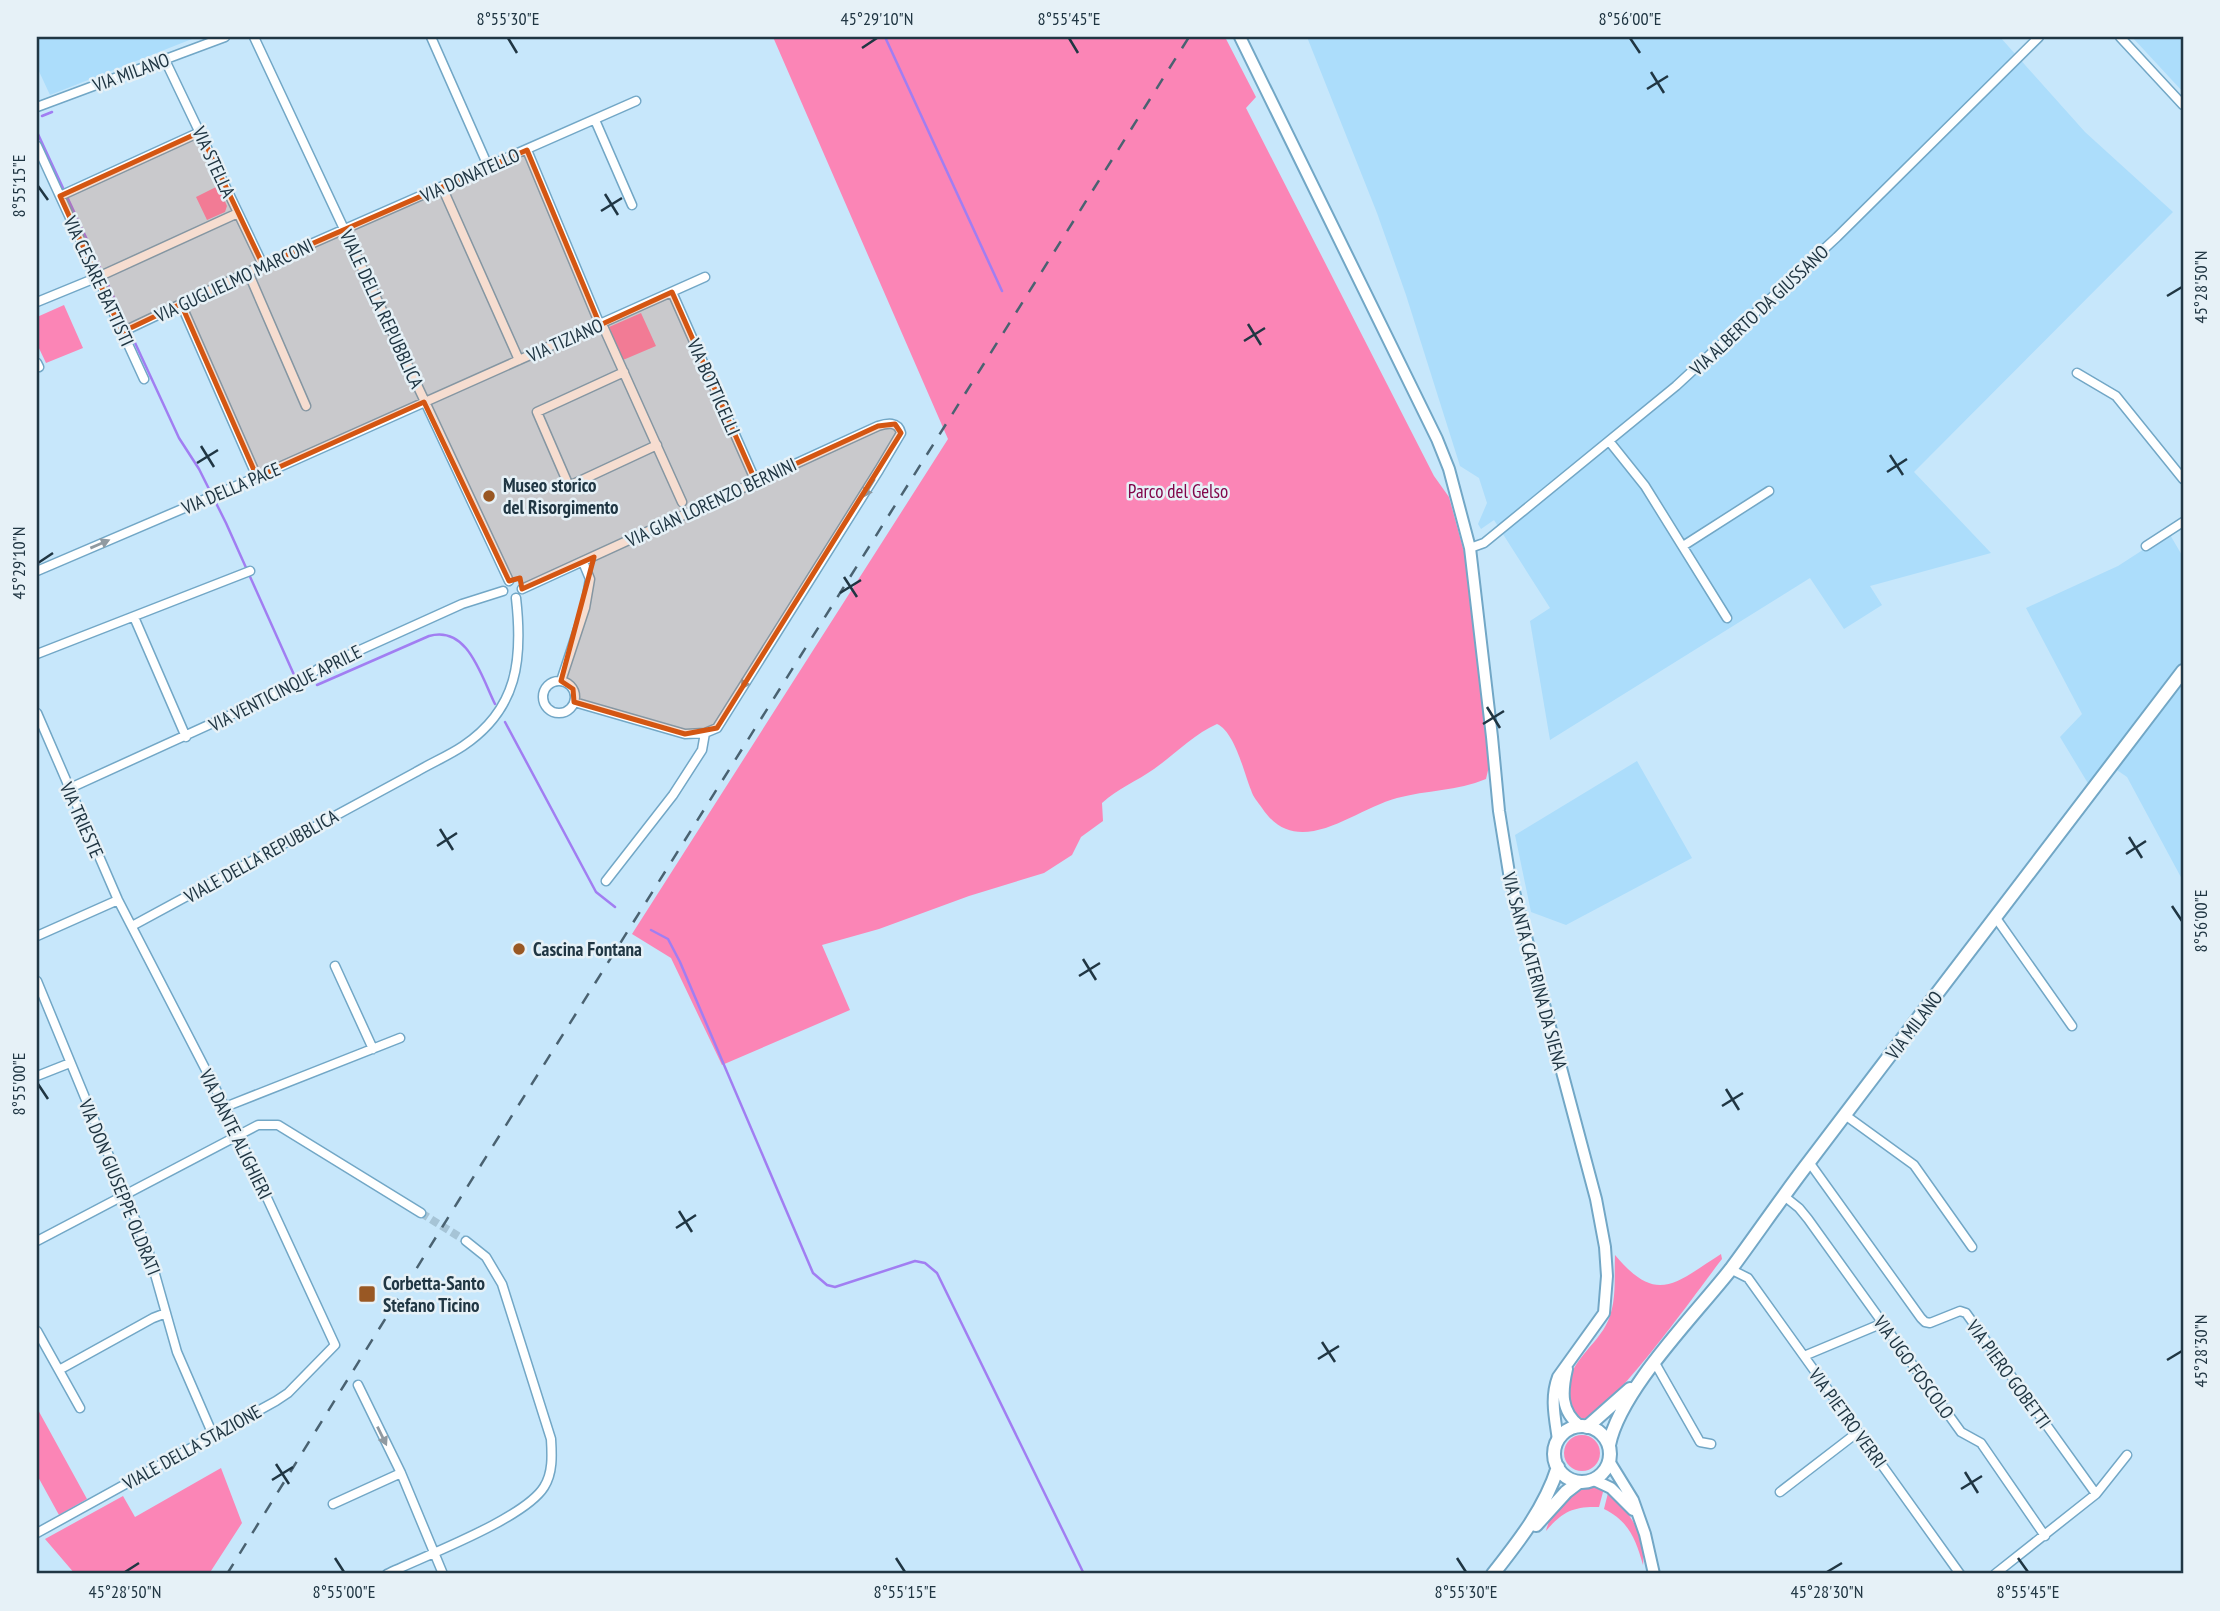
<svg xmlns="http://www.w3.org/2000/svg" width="2220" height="1611" viewBox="0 0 2220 1611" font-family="'PT Sans Narrow',sans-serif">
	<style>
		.built { fill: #acddfb }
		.green { fill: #fb85b6 }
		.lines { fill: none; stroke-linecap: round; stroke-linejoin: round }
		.stream { stroke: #a17ef2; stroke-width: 2.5 }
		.street-tunnel { stroke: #a6c4d6; stroke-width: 8; stroke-dasharray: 8 4; stroke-linecap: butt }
		.street-casing { stroke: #72a7c6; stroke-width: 11 }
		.secondary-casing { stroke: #72a7c6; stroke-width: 14 }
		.primary-casing { stroke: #72a7c6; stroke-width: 16 }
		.street { stroke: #fff; stroke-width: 8 }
		.secondary { stroke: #fff; stroke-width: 10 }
		.primary { stroke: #fff; stroke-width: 12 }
		.rail { stroke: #4a6271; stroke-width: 2.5; stroke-dasharray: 12 12; stroke-linecap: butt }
		.oneway { fill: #909aa1 }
		.marked { fill: #d45612; fill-opacity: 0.2; stroke: #d45612; stroke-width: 5; stroke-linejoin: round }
		.ticks { fill: none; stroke: #203643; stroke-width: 2.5 }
		.poi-dot { fill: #995824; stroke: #e6f1f7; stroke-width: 2.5 }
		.labels { text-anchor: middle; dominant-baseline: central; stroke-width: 5; stroke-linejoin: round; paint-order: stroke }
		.street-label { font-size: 19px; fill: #203643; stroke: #e6f1f7 }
		.poi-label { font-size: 19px; font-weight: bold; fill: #203643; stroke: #e6f1f7; text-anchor: start }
		.park-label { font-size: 19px; fill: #81054a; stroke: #e6f1f7 }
		.neatline { fill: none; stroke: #203643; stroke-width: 2.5 }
		.ticks-label { font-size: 18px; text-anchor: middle; fill: #203643 }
	</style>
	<rect width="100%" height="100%" fill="#c7e7fb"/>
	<!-- built -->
	<path class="built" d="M 37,37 L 197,37 L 50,95 L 37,67 Z
		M 1307,37 L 2000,37 L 2085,132 L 2173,212 L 1914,472 L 1991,553 L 1870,586 L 1882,605 L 1844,629 L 1810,578 L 1550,740 L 1530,621 L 1550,608 L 1494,520 L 1481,529 L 1478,524 L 1487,503 L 1479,478 L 1460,466 L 1406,295 L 1377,213 Z
		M 2132,37 L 2183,37 L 2183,92 Z
		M 2169,533 L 2183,557 L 2183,881 L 2127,777 L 2111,766 L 2092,790 L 2060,737 L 2082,714 L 2026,608 L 2118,566 Z
		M 1637,761 L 1692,858 L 1566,925 L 1531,912 L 1515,835 Z"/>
	<!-- green -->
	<path class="green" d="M 773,37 L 1225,37 L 1256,97 L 1246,108 L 1434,476 L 1449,497 L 1469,570 L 1489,766 L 1486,779 C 1457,791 1427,790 1397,798 C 1352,810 1298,862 1262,808 C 1258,802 1253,797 1251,790 C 1244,773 1235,732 1217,724 C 1194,734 1174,755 1154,769 C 1137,781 1117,789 1102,803 L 1103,821 L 1081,837 L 1072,855 L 1044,873 L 969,896 L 879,929 L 822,945 L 850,1010 L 722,1065 L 671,958 L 632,934 L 948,439 Z
		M 218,186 L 227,206 L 225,212 L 207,220 L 196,197 Z
		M 64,305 L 83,348 L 46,363 L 37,344 L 37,317 Z
		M 641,313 L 656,346 L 623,360 L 609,327 Z
		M 1721,1254 L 1722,1259 C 1701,1286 1610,1415 1583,1419 C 1573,1415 1570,1407 1569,1397 C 1563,1364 1596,1348 1608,1321 C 1617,1301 1614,1277 1615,1255 C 1657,1305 1674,1284 1721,1254 Z
		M 37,1408 L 87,1499 L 59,1515 L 37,1475 Z
		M1564 1453a18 18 0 1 1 36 0a18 18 0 1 1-36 0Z
		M 221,1468 L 242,1523 L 209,1574 L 75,1574 L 45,1539 L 123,1496 L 135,1517 Z
		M 1586,1487 L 1606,1489 L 1603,1492 L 1599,1507 C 1573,1506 1562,1512 1546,1531 C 1549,1514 1570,1494 1586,1487 Z
		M 1608,1493 C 1630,1510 1646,1537 1643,1565 C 1636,1540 1629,1521 1604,1509 Z"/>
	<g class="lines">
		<!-- stream -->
		<path class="stream" d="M 885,37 L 1002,291
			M 42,116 L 52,112
			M 37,132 L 102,272
			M 105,278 L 127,326
			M 130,332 L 179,438 L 199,469 L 226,523 L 295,677
			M 317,685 L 429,636 C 468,625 481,676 495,704
			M 505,722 L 596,892 L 615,907
			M 651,930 L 668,939 L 680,962 L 813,1273 L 827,1285 L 835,1287 L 915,1261 L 925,1263 L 937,1273 L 1084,1574"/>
		<!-- street-tunnel -->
		<path class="street-tunnel" d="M 421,1213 L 466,1241"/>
		<defs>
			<path id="street" d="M 254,37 L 509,581
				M 431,37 L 488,166
				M 2120,37 L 2183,105
				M 165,60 L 263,265
				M 37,107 L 225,37
				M 595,120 L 632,205
				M 37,146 L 144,379
				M 527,150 L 600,325
				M 442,187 L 519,360
				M 60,196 L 200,132
				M 248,272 L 306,406
				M 672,292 L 756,482
				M 37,302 L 98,277 L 238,213
				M 181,304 L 257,477
				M 602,324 L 682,502
				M 122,332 L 263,265 L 636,101
				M 37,363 L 39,367
				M 624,372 L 537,412 L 569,486 L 657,445
				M 2077,373 L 2116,396 L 2183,479
				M 1609,441 L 1645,486 L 1727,618
				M 1683,546 L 1769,491
				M 2146,546 L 2183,522
				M 1470,548 L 1484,543 L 1676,386 L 1837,237 L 2039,37
				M 37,571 L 257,477 L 705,277
				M 522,589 L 878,426 C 887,423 898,421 901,433 L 879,470 L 717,728 L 705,733 L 685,734 L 574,702
				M 134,617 L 186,737
				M 37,654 L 250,571
				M543 697a16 16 0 1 1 32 0a16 16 0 1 1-32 0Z
				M 561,681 L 585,608 L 590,579 L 583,562
				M 37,713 L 118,900 L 225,1107 L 335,1345 L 288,1393 L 276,1401 L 37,1533
				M 68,789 L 272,696 L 294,686 L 318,669 L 462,604 L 503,591
				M 606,881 L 673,795 L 702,750 L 705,733
				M 1996,918 L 2072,1026
				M 132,926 L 416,772 C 431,763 448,756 463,746 C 518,709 523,659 516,598
				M 37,936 L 118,900
				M 335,966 L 373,1049
				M 37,981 L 149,1253 L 177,1352 L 213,1435
				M 37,1076 L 70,1063
				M 225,1107 L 400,1038
				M 1845,1115 L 1914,1165 L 1972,1247
				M 1809,1162 L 1921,1318 L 1925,1322 L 1930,1323 L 1960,1311 L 1966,1313 L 2096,1494
				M 1784,1196 L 1799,1208 L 1808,1219 L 1961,1432 L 1981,1443 L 2045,1536
				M 37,1241 L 258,1125 L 278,1125 L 421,1213
				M 1730,1269 L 1748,1278 L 1960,1574
				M 37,1331 L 80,1408
				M 1804,1356 L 1883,1323
				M 1655,1363 L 1700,1442 L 1711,1444
				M 59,1370 L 153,1318 L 166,1313
				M 358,1385 L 401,1473 L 443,1574
				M 1780,1492 L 1858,1432
				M 333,1504 L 401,1473
				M 387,1574 C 424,1556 524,1519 544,1487 C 553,1473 552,1455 551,1439 L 502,1284 L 486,1257 L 466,1241
				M 1995,1574 L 2096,1494 L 2127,1455"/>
			<path id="secondary" d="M 1240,37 L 1437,439 L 1449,469 L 1470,548 L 1492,737 L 1499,811 L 1509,873 L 1596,1199 L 1605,1247 L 1607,1276 L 1604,1313 L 1558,1377 C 1550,1398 1555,1418 1558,1440
				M 1567,1369 C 1562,1391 1560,1411 1580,1426
				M 1609,1461 L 1633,1500 L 1645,1534 L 1654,1574
				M 1594,1480 L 1611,1488 L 1633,1510"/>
			<path id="primary" d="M1554 1454a28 28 0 1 1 56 0a28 28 0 1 1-56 0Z
				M 1587,1427 L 1630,1389
				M 1609,1445 C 1620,1390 1695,1315 1731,1269 C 1757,1234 1782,1197 1809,1162 C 1933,998 2058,835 2183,671
				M 1536,1525 L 1566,1492 L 1579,1482
				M 1493,1574 C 1519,1541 1545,1508 1558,1467"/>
		</defs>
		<!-- street casing -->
		<use href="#street" class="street-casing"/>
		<!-- secondary casing -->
		<use href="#secondary" class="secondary-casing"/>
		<!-- primary casing -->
		<use href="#primary" class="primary-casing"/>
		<!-- street -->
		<use href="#street" class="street"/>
		<!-- secondary -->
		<use href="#secondary" class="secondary"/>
		<!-- primary -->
		<use href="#primary" class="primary"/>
		<!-- rail -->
		<path class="rail" d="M 227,1574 L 459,1200 L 1189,37"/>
	</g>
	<!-- one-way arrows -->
	<defs><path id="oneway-solid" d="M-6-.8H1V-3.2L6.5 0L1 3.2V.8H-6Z" transform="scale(1.75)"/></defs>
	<g class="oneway">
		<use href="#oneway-solid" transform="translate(869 488) rotate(122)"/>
		<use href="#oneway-solid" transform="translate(100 544) rotate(-23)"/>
		<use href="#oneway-solid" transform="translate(747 680) rotate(122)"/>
		<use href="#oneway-solid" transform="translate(382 1436) rotate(64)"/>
	</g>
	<!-- marked area -->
	<path class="marked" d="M 200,132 L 263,265 L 527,150 L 600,325 L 672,292 L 756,482 L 878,426 L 895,424 L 901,433 L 717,728 L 685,734 L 574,702 L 573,689 L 561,681 L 594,557 L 522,589 L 520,578 L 509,581 L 424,402 L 257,477 L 181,304 L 122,332 L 60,196 Z"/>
	<!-- ticks -->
	<path class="ticks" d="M 508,38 L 517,53M 1069,38 L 1078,53M 1630,38 L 1640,53M 862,48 L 877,38M 1651,72 L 1664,93M 1647,89 L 1668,76M 38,186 L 48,200M 605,194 L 618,215M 601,211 L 622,198M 2167,296 L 2182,287M 1248,324 L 1261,345M 1244,341 L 1265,328M 201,446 L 214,467M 1890,455 L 1903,475M 197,463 L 218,450M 1887,472 L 1907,459M 38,563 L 53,553M 844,577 L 857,597M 840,593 L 861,580M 1487,707 L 1500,728M 1483,724 L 1504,711M 440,829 L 453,850M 2129,837 L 2142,858M 437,846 L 457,833M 2126,854 L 2146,841M 2172,906 L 2182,921M 1083,959 L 1096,980M 1079,976 L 1100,963M 38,1084 L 48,1099M 1726,1089 L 1739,1110M 1722,1106 L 1743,1093M 679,1211 L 692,1232M 676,1228 L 696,1215M 1322,1342 L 1335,1362M 1318,1359 L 1339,1346M 2167,1360 L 2182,1351M 276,1464 L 289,1484M 1965,1472 L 1978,1493M 272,1480 L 293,1467M 1961,1489 L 1982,1476M 335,1558 L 344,1572M 896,1558 L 905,1572M 1457,1558 L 1466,1572M 2018,1558 L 2028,1572M 125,1572 L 139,1563M 1827,1572 L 1842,1563"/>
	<!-- markers -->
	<g class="poi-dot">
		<circle cx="489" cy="496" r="7"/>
		<circle cx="519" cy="949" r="7"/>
		<rect x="358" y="1285" width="18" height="18" rx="3.5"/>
	</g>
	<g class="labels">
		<!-- street labels -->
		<g class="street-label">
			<text transform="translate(131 72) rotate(-20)">VIA MILANO</text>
			<text transform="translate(214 162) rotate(65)">VIA STELLA</text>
			<text transform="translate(470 175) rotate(-24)">VIA DONATELLO</text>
			<text transform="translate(234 280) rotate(-25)">VIA GUGLIELMO MARCONI</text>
			<text transform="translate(99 281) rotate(65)">VIA CESARE BATTISTI</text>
			<text transform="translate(382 309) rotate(65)">VIALE DELLA REPUBBLICA</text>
			<text transform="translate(1759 310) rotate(-43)">VIA ALBERTO DA GIUSSANO</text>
			<text transform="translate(565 340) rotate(-24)">VIA TIZIANO</text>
			<text transform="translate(714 387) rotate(66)">VIA BOTTICELLI</text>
			<text transform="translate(231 488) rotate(-23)">VIA DELLA PACE</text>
			<text transform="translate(711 502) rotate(-25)">VIA GIAN LORENZO BERNINI</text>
			<text transform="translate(285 688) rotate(-27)">VIA VENTICINQUE APRILE</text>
			<text transform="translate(82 820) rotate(66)">VIA TRIESTE</text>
			<text transform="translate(261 856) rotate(-29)">VIALE DELLA REPUBBLICA</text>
			<text transform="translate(1535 971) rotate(75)">VIA SANTA CATERINA DA SIENA</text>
			<text transform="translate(1914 1025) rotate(-53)">VIA MILANO</text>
			<text transform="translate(236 1134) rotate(64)">VIA DANTE ALIGHIERI</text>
			<text transform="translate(120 1187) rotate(68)">VIA DON GIUSEPPE OLDRATI</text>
			<text transform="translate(1914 1367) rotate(54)">VIA UGO FOSCOLO</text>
			<text transform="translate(2009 1374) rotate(54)">VIA PIERO GOBETTI</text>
			<text transform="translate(1848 1418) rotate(54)">VIA PIETRO VERRI</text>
			<text transform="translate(192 1447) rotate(-29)">VIALE DELLA STAZIONE</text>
		</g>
		<!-- poi labels -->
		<g class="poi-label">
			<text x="503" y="485">Museo storico<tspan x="503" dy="22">del Risorgimento</tspan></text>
			<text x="533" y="949">Cascina Fontana</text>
			<text x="383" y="1283">Corbetta-Santo<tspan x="383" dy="22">Stefano Ticino</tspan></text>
		</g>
		<!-- park labels -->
		<g class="park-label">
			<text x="1178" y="491">Parco del Gelso</text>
		</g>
	</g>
	<!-- border -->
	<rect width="2220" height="1611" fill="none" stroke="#e6f1f7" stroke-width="77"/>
	<rect x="38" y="38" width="2144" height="1534" class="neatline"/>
	<g class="ticks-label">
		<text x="508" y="25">8°55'30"E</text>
		<text x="877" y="25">45°29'10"N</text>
		<text x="1069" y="25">8°55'45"E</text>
		<text x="1630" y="25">8°56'00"E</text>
		<text transform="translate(19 186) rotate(-90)" y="6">8°55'15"E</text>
		<text transform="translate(2201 287) rotate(-90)" y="6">45°28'50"N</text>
		<text transform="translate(19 563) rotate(-90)" y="6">45°29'10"N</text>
		<text transform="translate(2201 921) rotate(-90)" y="6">8°56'00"E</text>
		<text transform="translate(19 1084) rotate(-90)" y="6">8°55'00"E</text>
		<text transform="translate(2201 1351) rotate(-90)" y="6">45°28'30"N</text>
		<text x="125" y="1598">45°28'50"N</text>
		<text x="344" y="1598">8°55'00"E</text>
		<text x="905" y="1598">8°55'15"E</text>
		<text x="1466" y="1598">8°55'30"E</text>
		<text x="1827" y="1598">45°28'30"N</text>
		<text x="2028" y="1598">8°55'45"E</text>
	</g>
</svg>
